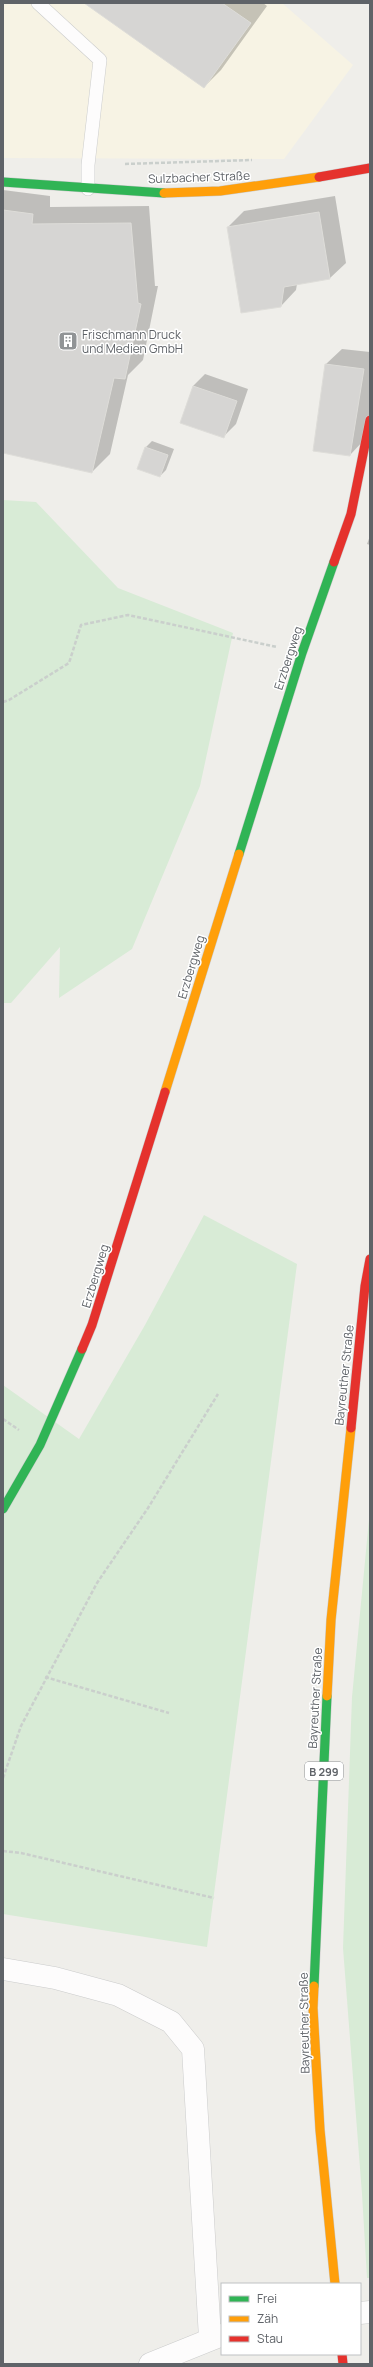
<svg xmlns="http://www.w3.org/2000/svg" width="373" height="2367" viewBox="0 0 373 2367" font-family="Manrope,sans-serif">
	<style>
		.commercial { fill: #f7f3e4 }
		.green { fill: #d8ebd6 }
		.shadow { fill: #0003 }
		.building { fill: #d6d5d3; stroke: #deddd9 }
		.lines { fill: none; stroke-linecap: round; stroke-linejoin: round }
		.lane-casing { stroke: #cbcccc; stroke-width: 14 }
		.street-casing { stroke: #cbcccc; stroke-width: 23 }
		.fast-casing { stroke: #cacacb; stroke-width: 10 }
		.slow-casing { stroke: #cacacb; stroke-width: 10 }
		.jam-casing { stroke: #cacacb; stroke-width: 10 }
		.path { stroke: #cacfcc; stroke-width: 2.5; stroke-dasharray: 4 2; stroke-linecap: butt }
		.lane { stroke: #fdfcfc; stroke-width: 13 }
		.street { stroke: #fdfcfc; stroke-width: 22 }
		.fast { stroke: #30b455; stroke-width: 9 }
		.slow { stroke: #ff9f0a; stroke-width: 9 }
		.jam { stroke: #e5322d; stroke-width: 9 }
		.labels { text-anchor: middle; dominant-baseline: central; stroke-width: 3; stroke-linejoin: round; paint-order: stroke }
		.shield { fill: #fff; stroke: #8f9295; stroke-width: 1 }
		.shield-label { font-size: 11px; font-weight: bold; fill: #5f6368 }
		.street-label { font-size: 12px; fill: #5f6368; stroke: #fff }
		.poi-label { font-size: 12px; fill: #5f6368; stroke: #fff; text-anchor: start }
	</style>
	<rect width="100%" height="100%" fill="#efeeea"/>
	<!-- commercial -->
	<path class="commercial" d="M 3,3 L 282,3 L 353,65 L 284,159 L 3,158 Z"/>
	<!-- green -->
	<path class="green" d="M 3,500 L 36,502 L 118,588 L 233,633 L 200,786 L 132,949 L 59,998 L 60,947 L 11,1003 L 3,1003 Z
		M 204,1215 L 297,1264 L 207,1947 L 3,1914 L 3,1385 L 79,1439 L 145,1325 Z
		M 370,1509 L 370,2278 L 367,2278 L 362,2194 L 343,1948 L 352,1697 Z"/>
	<!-- shadow -->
	<path class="shadow" d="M 93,3 L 263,3 L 267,6 L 221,70 L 204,87 Z
		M 3,190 L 50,196 L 50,207 L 149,206 L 155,286 L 158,286 L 143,360 L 128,375 L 110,454 L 92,472 L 3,452 Z
		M 335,196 L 346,263 L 330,278 L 297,284 L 296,290 L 281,306 L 228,227 L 244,211 Z
		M 342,349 L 370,352 L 370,411 L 365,439 L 350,455 L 326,364 Z
		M 205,374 L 248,389 L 236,424 L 224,436 L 181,422 L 193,386 Z
		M 152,441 L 174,449 L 166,470 L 160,476 L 145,448 Z
		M 370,536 L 370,545 L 367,544 Z"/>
	<!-- building -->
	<path class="building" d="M 84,3 L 222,3 L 251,23 L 204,88 Z
		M 3,210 L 33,214 L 32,224 L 131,223 L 138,303 L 141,304 L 125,379 L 114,378 L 92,473 L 3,453 Z
		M 319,212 L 330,279 L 284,287 L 281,307 L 241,313 L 227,227 Z
		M 325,364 L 364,369 L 350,456 L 313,451 Z
		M 193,386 L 237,401 L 224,438 L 180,423 Z
		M 145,447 L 168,455 L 160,477 L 137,469 Z"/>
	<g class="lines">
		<defs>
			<path id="lane" d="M 38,3 L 100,60 L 88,165 L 88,189"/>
			<path id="street" d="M 3,1969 L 55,1978 L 118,1995 L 171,2022 L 193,2049 L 210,2338
				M 360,2313 L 370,2312
				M 150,2364 L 222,2335"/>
			<path id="fast" d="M 3,182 L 164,193
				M 239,854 L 302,653 L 334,562
				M 3,1509 L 40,1445 L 82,1349
				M 314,1986 L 327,1696"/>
			<path id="slow" d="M 164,193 L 220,191 L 319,177
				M 165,1092 L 239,854
				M 327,1696 L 331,1620 L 351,1428
				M 314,1986 L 313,2008 L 320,2130 L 335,2284"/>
			<path id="jam" d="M 319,177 L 370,168
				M 334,562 L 351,514 L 370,420
				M 82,1349 L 92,1325 L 165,1092
				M 351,1428 L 365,1286 L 370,1259
				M 342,2354 L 343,2364"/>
		</defs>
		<!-- lane casing -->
		<use href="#lane" class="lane-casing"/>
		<!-- street casing -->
		<use href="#street" class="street-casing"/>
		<!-- fast casing -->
		<use href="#fast" class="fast-casing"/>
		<!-- slow casing -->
		<use href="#slow" class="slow-casing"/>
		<!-- jam casing -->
		<use href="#jam" class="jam-casing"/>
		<!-- path -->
		<path class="path" d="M 125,164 L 252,160
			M 3,702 L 9,700 L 69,663 L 81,625 L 128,615 L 277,647
			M 3,1419 L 19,1430
			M 45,1677 L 169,1713
			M 3,1778 L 21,1726 L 97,1583 L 148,1508 L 218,1394
			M 3,1851 L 21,1853 L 214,1898"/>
		<!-- lane -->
		<use href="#lane" class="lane"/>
		<!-- street -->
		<use href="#street" class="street"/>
		<!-- fast -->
		<use href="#fast" class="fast"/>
		<!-- slow -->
		<use href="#slow" class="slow"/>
		<!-- jam -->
		<use href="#jam" class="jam"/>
	</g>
	<!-- icons -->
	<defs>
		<symbol id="building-square" viewBox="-11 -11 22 22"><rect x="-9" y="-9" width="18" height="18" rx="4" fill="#919496" stroke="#fff"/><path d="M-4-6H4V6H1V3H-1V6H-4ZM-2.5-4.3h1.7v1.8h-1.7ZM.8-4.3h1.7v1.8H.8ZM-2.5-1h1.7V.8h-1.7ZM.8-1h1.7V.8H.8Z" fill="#fff"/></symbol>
	</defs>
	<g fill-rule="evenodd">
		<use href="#building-square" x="57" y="330" width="22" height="22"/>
	</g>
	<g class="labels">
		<!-- shield labels -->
		<rect class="shield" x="305" y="1762" width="38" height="18" rx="3"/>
		<g class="shield-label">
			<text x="324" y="1771">B 299</text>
		</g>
		<!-- street labels -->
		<g class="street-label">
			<text transform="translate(199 177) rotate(-2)">Sulzbacher Straße</text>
			<text transform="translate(288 658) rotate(-72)">Erzbergweg</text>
			<text transform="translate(191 967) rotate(-73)">Erzbergweg</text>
			<text transform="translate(95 1276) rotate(-73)">Erzbergweg</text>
			<text transform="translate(344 1375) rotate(-84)">Bayreuther Straße</text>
			<text transform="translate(315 1698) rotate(-87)">Bayreuther Straße</text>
			<text transform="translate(304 2023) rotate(-91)">Bayreuther Straße</text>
		</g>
		<!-- poi labels -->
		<g class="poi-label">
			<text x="82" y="334">Frischmann Druck<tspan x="82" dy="14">und Medien GmbH</tspan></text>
		</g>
	</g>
	<!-- border -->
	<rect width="373" height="2367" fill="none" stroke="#5f6368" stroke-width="8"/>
	<!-- legend -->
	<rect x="221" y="2283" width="140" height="72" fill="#ffffff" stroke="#bfc1c3"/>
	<rect x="229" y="2296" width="20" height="6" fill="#30b455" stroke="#bfc1c3"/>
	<text x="257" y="2303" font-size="12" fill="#5f6368">Frei</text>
	<rect x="229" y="2316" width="20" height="6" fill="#ff9f0a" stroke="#bfc1c3"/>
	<text x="257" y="2323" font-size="12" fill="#5f6368">Zäh</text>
	<rect x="229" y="2336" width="20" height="6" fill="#e5322d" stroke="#bfc1c3"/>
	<text x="257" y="2343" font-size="12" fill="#5f6368">Stau</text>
</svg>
